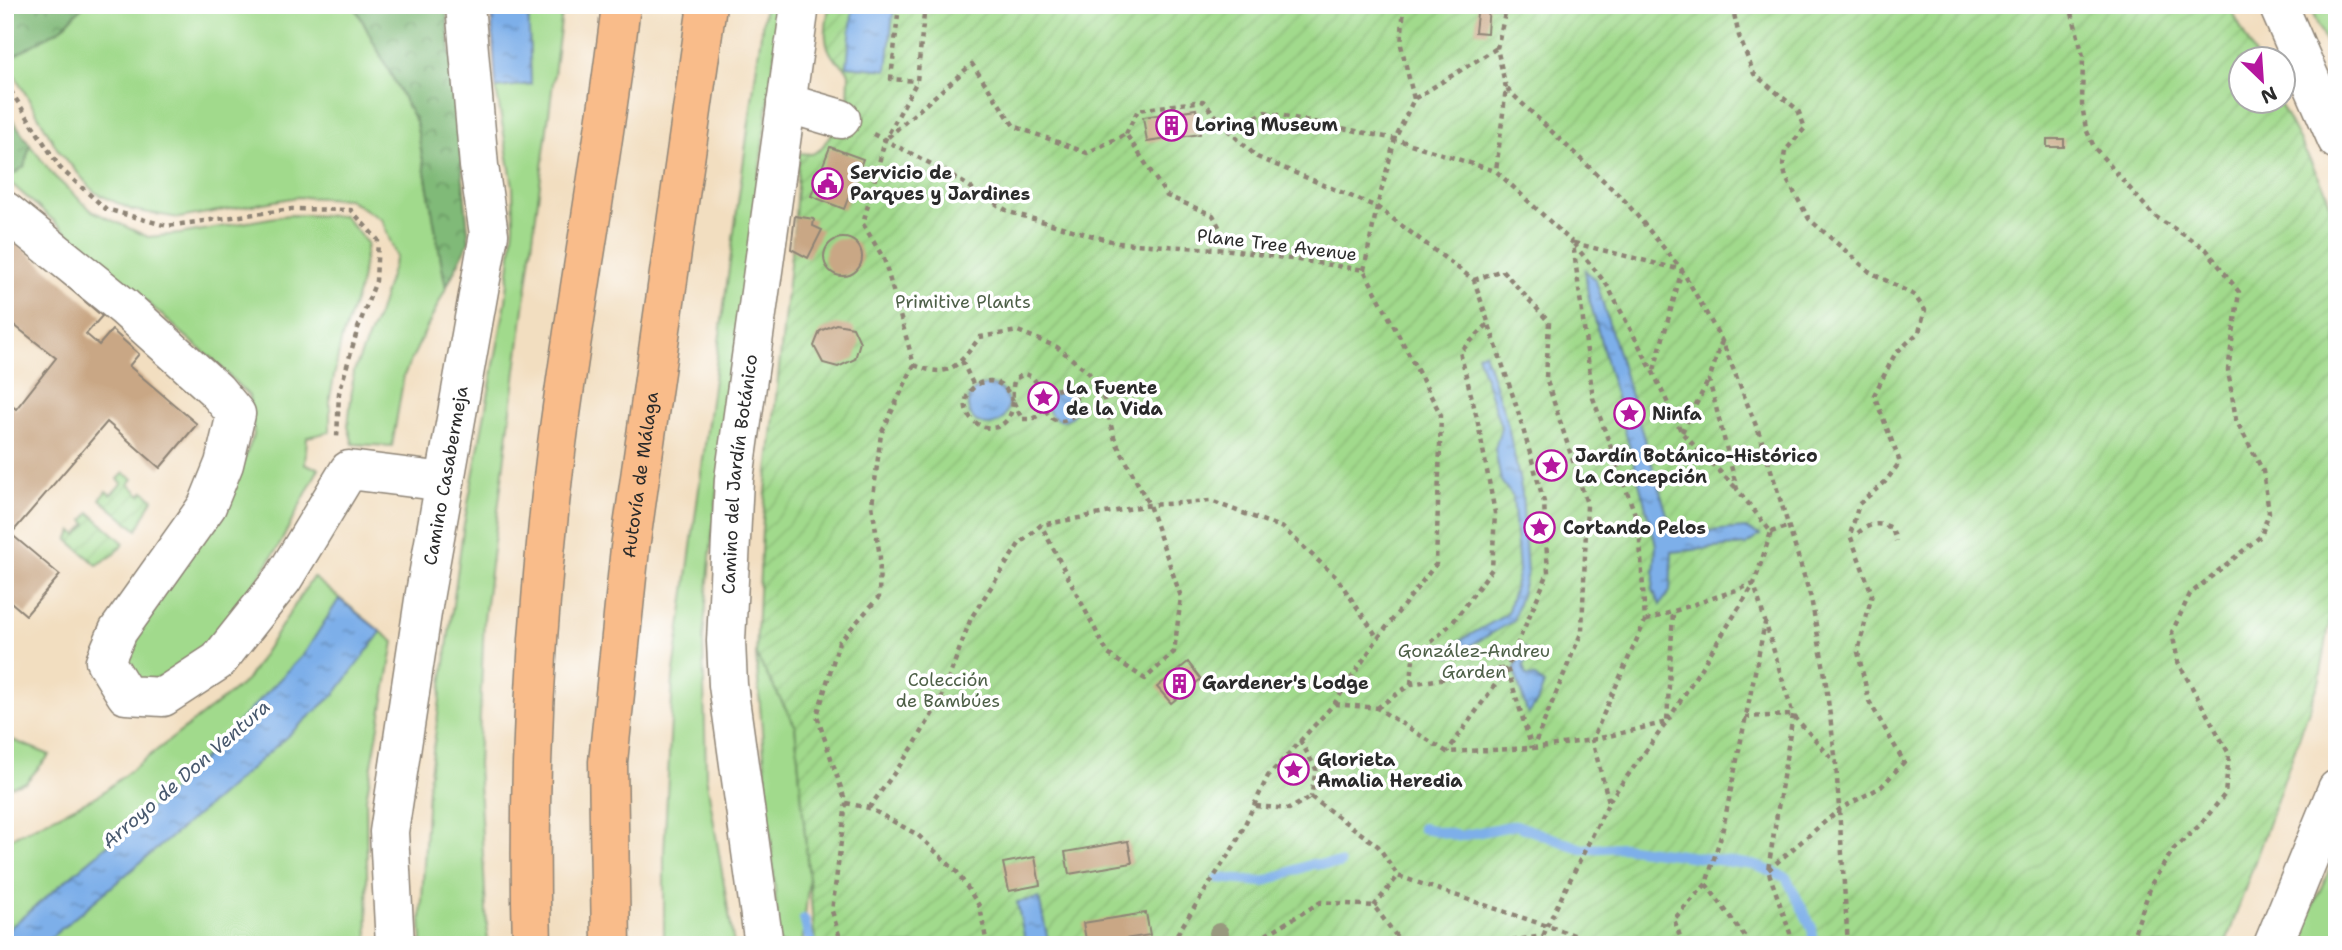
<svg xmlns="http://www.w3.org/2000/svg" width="2342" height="950" viewBox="0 0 2342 950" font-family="'Shantell Sans',sans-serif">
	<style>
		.green { fill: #a1da8c; stroke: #66825c; stroke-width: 2 }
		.forest { fill: url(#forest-crowns); stroke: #567252; stroke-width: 2 }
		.garden { fill: url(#garden-furrows); stroke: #66825c; stroke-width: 2 }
		.water { fill: url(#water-ripples); stroke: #546d8a; stroke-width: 2 }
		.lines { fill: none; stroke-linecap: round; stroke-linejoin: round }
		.stream { stroke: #7dafe9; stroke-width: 10 }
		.building { fill: #c9a785 }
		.minor-casing { stroke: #8e8476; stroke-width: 41 }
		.highway-casing { stroke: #8e8476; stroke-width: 41 }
		.path { stroke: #8e8476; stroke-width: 4.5; stroke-dasharray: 5 5; stroke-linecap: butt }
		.minor { stroke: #fff; stroke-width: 38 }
		.highway { stroke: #f9bc8a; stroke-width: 38 }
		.tree { fill: #98997e }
		.labels { text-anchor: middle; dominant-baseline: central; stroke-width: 7; stroke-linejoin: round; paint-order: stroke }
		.poi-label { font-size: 18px; font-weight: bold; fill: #2b2b2b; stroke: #fff; text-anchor: start }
		.street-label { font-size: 18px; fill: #2b2b2b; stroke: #fff }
		.park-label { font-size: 18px; fill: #4e6048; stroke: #fff }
		.water-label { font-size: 19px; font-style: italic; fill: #48596e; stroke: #fff }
	</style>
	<defs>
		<pattern id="forest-crowns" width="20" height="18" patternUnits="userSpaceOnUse" patternTransform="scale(1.75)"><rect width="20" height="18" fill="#80ba78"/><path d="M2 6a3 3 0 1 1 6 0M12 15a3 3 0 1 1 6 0" fill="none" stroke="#699763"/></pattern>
		<pattern id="garden-furrows" width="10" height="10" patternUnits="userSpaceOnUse" patternTransform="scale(1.75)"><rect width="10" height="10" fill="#a1da8c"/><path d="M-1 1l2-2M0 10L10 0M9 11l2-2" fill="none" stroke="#8bbb79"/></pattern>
		<pattern id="water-ripples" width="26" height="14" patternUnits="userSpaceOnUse" patternTransform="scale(1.75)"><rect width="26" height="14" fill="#7dafe9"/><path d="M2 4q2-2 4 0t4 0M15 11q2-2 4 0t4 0" fill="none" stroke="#678fbd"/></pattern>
	</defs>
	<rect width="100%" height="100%" fill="#fff"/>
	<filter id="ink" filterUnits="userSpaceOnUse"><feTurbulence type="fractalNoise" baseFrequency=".0143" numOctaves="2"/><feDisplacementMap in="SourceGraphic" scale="14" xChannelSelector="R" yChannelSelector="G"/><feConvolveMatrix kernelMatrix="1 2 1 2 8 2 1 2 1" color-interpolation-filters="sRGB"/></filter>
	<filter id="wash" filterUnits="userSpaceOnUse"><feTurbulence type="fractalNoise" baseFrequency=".00686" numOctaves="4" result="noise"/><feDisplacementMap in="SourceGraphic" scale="28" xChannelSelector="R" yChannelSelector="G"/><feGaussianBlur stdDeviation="1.57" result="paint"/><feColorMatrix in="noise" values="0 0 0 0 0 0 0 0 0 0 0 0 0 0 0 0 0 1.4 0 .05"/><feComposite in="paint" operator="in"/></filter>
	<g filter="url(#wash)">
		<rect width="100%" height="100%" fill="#f2dec0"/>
		<!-- green -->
		<path class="green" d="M 84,5 L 354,5 L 416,122 L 446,288 L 404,375 L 392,446 L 353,444 L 348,426 L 354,371 L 378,315 L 396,256 L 382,220 L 348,199 L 297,197 L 179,218 L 132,210 L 94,192 L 58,150 L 6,60 L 62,28 Z
			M 528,5 L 563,5 L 484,619 L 478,765 L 488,945 L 422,945 L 421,920 L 428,788 L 463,530 L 506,301 L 514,225 L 513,186 L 496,88 L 531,84 Z
			M 765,5 L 781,5 L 712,536 L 703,638 L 706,775 L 734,945 L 664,945 L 664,853 L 673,679 Z
			M 2309,5 L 2337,5 L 2337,69 Z
			M 30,145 L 55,177 L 92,211 L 148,237 L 180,234 L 288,215 L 344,216 L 367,243 L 360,287 L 341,341 L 330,397 L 330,432 L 307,437 L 305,465 L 319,468 L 280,544 L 225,631 L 187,672 L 133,684 L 124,667 L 126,646 L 233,486 L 254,435 L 249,396 L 213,360 L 6,179 L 24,167 Z
			M 313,577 L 394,642 L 366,799 L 368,945 L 5,945 L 5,841 L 99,795 L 246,681 Z
			M 756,655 L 795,725 L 809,877 L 802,945 L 779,944 Z
			M 5,737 L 50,755 L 26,782 L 5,788 Z
			M 2337,853 L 2337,945 L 2295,945 Z"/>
		<!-- forest -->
		<path class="forest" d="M 5,5 L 84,5 L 62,28 L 5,61 Z
			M 354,5 L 446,5 L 469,241 L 446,288 L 416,122 Z
			M 5,108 L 30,145 L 24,167 L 6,179 Z"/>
		<!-- garden -->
		<path class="garden" d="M 829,5 L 2229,5 L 2257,59 L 2240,60 L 2240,102 L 2279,102 L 2326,191 L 2337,231 L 2337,578 L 2320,679 L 2225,945 L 817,945 L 814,934 L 795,725 L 756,655 L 762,530 L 795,216 L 799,153 L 812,154 L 821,149 L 848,108 L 849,73 C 845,65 838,63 833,57 C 821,40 827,24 829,5 Z
			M 124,473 L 133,479 L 129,484 L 141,495 L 144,491 L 153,499 L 137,530 L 100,499 L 106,491 L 111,495 L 122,483 L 118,479 Z
			M 90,513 L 124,543 L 115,554 L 97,565 L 68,540 L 73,531 L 77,535 L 87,524 L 84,520 Z"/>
		<!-- water -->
		<path class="water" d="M 491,5 L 528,5 L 531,84 L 496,88 Z
			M 853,5 L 894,5 L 887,70 L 847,66 Z
			M 1585,270 L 1596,281 L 1673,534 L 1745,528 L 1760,535 L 1746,545 L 1672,552 L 1670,591 L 1660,605 L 1653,590 L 1656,545 L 1588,294 Z
			M 1484,352 L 1507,421 L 1522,493 L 1527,574 L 1513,621 L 1450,657 L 1443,650 L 1507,614 L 1519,571 L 1513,497 L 1501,481 L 1495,449 L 1501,427 L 1477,354 Z
			M968 405a20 20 0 1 1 40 0a20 20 0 1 1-40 0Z
			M1048 406a14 14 0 1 1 28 0a14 14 0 1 1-28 0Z
			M 339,599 L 381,632 L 335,694 L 215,800 L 42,945 L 5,945 L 5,932 L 176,787 L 304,654 Z
			M 1524,647 L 1530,654 L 1523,666 L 1526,676 L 1535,677 L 1544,684 L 1537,702 L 1528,715 L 1514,669 Z
			M 1039,898 L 1049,945 L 1026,945 L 1017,902 Z"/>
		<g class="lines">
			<!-- stream -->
			<path class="stream" d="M 1422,828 L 1460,836 L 1516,825 L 1582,849 L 1623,847 L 1754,865 L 1786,877 L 1812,928 L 1814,945
				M 1218,878 L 1263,882 L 1312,864 L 1340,864
				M 804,919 L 811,945"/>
		</g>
		<g id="blocks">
			<!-- building -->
			<path class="building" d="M 1478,5 L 1489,5 L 1487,33 L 1475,32 Z
				M 1196,109 L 1200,134 L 1147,142 L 1143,117 Z
				M 2047,139 L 2064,139 L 2064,147 L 2047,147 Z
				M 830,147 L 863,159 L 844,209 L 811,196 Z
				M 795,216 L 814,219 L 813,226 L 822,230 L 808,258 L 791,249 Z
				M 5,233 L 102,316 L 86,334 L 99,345 L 112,330 L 139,354 L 129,366 L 197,424 L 160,468 L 107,422 L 11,534 L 60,575 L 26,615 L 5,597 L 5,400 L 16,409 L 56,358 L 5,318 Z
				M824 257a19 19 0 1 1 38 0a19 19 0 1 1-38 0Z
				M 836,324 L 853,327 L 860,342 L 855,359 L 838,367 L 823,363 L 814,346 L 820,331 Z
				M 1188,662 L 1201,679 L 1171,703 L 1157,687 Z
				M 1128,841 L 1132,863 L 1069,874 L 1065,852 Z
				M 1035,857 L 1040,885 L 1009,891 L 1003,863 Z
				M 1146,913 L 1150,935 L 1087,945 L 1083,923 Z"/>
		</g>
	</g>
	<g filter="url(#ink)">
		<use href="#blocks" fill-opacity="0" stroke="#8e8476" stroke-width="2"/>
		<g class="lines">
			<defs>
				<g id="minor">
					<path d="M 2278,5 L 2337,140"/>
					<path d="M 786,103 L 841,119"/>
					<path d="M 5,211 L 124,307 L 216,390 L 236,414 L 224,464 L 207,506 L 118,631 L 105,661 L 126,695 L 163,697 L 218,661 L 283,579 L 349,470 L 445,482"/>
					<path id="s1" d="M 395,945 L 389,832 L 425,593 L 489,234 L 479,166 L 465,5"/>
					<path id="s2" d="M 764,945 L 728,685 L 726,641 L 734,479 L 800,5"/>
					<path d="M 2273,945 L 2337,789"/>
				</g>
				<g id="highway">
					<path d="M 532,945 C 527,777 536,610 557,444 C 576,298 604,152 621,5"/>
					<path id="s3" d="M 611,945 L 608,762 L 630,548 L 707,5"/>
				</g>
			</defs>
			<!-- minor casing -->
			<use href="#minor" class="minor-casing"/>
			<!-- highway casing -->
			<use href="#highway" class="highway-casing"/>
			<!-- path -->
			<path class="path" d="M 899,5 L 891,79 L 917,81
				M 1404,5 L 1401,45 L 1414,99
				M 1507,5 L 1497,48 L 1506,88 L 1496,171 L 1573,243 L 1593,398 L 1639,525 L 1645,621 L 1592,740 L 1609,802 L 1547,926 L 1540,945
				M 1732,5 L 1739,36 L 1754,74 L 1798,110 L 1805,128 L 1785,151 L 1783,165 L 1786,178 L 1809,219 L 1870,272 L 1914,295 L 1925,310 L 1919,332 L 1895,354 L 1874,395 L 1900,462 L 1885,482 L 1859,504 L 1850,535 L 1872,594 L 1858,652 L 1869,701 L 1904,762 L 1881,787 L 1840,809 L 1768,870
				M 2066,5 L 2072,13 L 2083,56 L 2082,105 L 2086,129 L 2094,147 L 2153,215 L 2206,249 L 2239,292 L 2228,370 L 2236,420 L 2263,471 L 2269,512 L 2261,536 L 2190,594 L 2172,632 L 2178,662 L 2229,754 L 2225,794 L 2201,824 L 2173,850 L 2152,883 L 2130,945
				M 5,82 L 60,168 L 106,209 L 167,226 L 292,209 L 351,210 L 378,240 L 376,281 L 358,328 L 339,393 L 337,438
				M 1507,89 L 1625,201 L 1682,270 L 1722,341 L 1761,438 L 1811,598 L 1824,669 L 1836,763 L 1848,945
				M 1229,131 L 1265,112 L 1395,139 L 1495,171
				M 873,134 L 945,171 L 1009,212 L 1118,243 L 1231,250 L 1364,270 L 1441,415 L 1436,564 L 1378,638 L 1334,704 L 1268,776 L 1236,843 L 1170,945
				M 1126,134 L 1138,110 L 1203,101 L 1229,131 L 1257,157 L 1377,207 L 1474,280 L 1517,408 L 1544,502 L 1548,573 L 1507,668 L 1447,752
				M 888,137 L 972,64 L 1014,126 L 1087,153 L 1126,134 L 1167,196 L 1213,215 L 1231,250
				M 1574,243 L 1682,270 L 1654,370
				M 1574,244 L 1607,285 L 1653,372 L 1682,433 L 1736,488
				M 1364,270 L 1377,207 L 1395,139 L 1414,99 L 1497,48
				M 1474,280 L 1502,270 L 1549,322 L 1546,378 L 1587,504 L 1582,631 L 1533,748
				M 1722,341 L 1709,380 L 1737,489 L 1771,532 L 1754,584 L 1793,715 L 1768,870 L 1790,933 L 1791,945
				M 962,361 L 974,386
				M 914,365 C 951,380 958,365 980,337 L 1018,331 L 1057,347 L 1089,373 L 1104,400 L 1115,440 L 1149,505 L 1181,597 L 1174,652 L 1145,679 L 1108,654 L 1041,525
				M1045 405a16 16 0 1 1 32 0a16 16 0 1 1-32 0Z
				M 1073,394 L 1094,380
				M 1013,401 C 1008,391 1003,382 990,381 C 983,381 976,384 971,390 C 951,415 992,444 1009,417 C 1016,405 1010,391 1015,379 L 1024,374 L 1031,376 C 1041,386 1045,401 1039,415 L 1032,419 L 1022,419 L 1013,401
				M 1682,432 L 1708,381
				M 1771,532 L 1789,526
				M 1858,533 C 1869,523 1879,522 1892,528 L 1896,541
				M 1411,684 L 1413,659 L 1453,622 L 1492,569 L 1495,513 L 1477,418 L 1460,352 L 1488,324
				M 1335,704 L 1377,708 L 1447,752 L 1533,748 L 1592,740 L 1667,722 L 1673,612
				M 1377,708 L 1411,684 L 1507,668 L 1532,748
				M 1745,717 L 1793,715 L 1836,763
				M 1300,740 L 1316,769 L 1311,797
				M 1311,797 L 1378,846 L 1398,876 L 1604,945
				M 1609,801 L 1667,722 L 1754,584 L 1645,621
				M 846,803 L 869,808 L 918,835 L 957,872 L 980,907 L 987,945
				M 1256,806 L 1289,809 L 1311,797
				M 869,808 L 913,747 L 941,699 L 971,618 L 1019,544 L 1041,525 L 1149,505 L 1211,501 L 1283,528 L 1337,578 L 1378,638
				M 1706,884 L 1751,945
				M 1374,906 L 1398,876
				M 842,945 L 832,911 L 846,803 L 817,716 L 839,642 L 879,597 L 880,557 L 872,505 L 881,434 L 914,365 L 884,259 L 863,224 L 885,140 L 917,81 L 925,5
				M 1249,945 L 1321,902 L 1374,906 L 1403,945
				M 1482,945 L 1543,936
				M 1683,945 L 1674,919 L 1706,884 L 1722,833 L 1765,623"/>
			<!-- minor -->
			<use href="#minor" class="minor"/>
			<!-- highway -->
			<use href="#highway" class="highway"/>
		</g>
		<!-- trees -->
		<circle class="tree" cx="1219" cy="933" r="10"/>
	</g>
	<!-- icons -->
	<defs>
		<symbol id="building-ring" viewBox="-11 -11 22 22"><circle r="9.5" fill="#fff" stroke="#b5179e" stroke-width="1.5"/><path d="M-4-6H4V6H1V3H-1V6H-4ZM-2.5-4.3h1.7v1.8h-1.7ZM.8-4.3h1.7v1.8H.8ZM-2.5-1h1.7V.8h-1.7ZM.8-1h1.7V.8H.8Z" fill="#b5179e"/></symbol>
		<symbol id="civic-ring" viewBox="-11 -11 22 22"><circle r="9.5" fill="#fff" stroke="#b5179e" stroke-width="1.5"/><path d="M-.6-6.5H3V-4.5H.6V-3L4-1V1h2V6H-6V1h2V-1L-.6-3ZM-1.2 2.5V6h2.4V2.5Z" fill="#b5179e"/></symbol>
		<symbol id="sight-ring" viewBox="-11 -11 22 22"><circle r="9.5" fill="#fff" stroke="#b5179e" stroke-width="1.5"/><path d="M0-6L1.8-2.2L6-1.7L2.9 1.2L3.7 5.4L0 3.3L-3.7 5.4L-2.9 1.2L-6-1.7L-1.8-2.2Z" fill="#b5179e"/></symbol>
	</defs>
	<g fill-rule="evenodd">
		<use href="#building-ring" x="1154" y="108" width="35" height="35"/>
		<use href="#civic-ring" x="810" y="166" width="35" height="35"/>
		<use href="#sight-ring" x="1026" y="380" width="35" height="35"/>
		<use href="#sight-ring" x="1612" y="396" width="35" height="35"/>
		<use href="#sight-ring" x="1534" y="448" width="35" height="35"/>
		<use href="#sight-ring" x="1522" y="510" width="35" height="35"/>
		<use href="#building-ring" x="1162" y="666" width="35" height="35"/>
		<use href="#sight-ring" x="1276" y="752" width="35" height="35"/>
	</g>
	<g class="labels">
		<!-- poi labels -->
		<g class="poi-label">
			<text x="1195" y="125">Loring Museum</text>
			<text x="850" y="173">Servicio de<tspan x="850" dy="21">Parques y Jardines</tspan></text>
			<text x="1066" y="388">La Fuente<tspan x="1066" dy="21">de la Vida</tspan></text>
			<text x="1652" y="414">Ninfa</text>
			<text x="1575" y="456">Jardín Botánico-Histórico<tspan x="1575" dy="21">La Concepción</tspan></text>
			<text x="1563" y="528">Cortando Pelos</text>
			<text x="1202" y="683">Gardener's Lodge</text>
			<text x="1317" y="760">Glorieta<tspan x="1317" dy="21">Amalia Heredia</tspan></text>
		</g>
		<!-- street labels -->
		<g class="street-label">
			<text transform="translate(1277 245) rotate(7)">Plane Tree Avenue</text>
			<text stroke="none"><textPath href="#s3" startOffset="472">Autovía de Málaga</textPath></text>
			<text stroke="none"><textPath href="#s1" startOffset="474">Camino Casabermeja</textPath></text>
			<text stroke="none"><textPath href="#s2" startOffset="474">Camino del Jardín Botánico</textPath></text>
		</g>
		<!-- park labels -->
		<g class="park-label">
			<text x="963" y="302">Primitive Plants</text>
			<text x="1474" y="651">González-Andreu<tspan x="1474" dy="21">Garden</tspan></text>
			<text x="948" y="680">Colección<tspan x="948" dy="21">de Bambúes</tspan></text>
		</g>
		<!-- water labels -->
		<g class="water-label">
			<text transform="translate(186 774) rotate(-41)">Arroyo de Don Ventura</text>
		</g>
	</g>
	<!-- margin -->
	<rect width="2342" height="950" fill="none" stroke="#fff" stroke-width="28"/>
	<!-- north arrow -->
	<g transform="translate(2262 80) rotate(155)"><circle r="33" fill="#ffffff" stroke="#aaaaaa" stroke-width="2"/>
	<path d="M0-5L12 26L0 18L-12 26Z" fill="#b5179e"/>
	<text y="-10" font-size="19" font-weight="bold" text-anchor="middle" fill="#2b2b2b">N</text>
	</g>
</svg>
